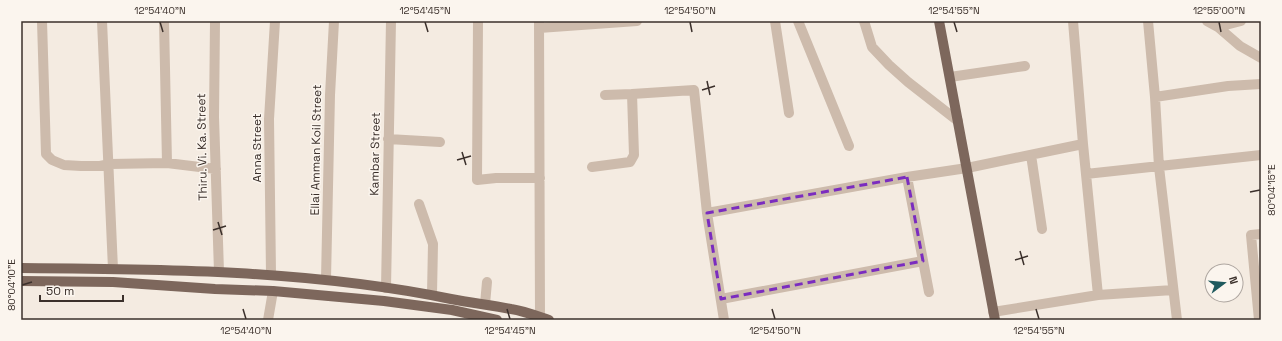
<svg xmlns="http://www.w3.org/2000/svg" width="1282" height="341" viewBox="0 0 1282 341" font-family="'Space Grotesk',sans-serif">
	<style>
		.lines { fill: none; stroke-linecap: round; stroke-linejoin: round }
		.minor { stroke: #cdbbac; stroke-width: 10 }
		.major { stroke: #7d675c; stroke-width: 10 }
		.marked { fill: none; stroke: #7b2cbf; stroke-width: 3; stroke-dasharray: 8 5; stroke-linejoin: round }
		.ticks { fill: none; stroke: #3b302b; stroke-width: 1.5 }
		.labels { text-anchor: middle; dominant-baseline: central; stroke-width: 3; stroke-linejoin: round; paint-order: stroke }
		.street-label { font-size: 12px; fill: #3b302b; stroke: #fbf5ee }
		.neatline { fill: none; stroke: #3b302b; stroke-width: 1.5 }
		.ticks-label { font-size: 10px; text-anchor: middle; fill: #3b302b }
	</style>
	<rect width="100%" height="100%" fill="#f4ebe1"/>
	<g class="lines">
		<!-- minor -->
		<path class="minor" d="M 42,21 L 46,154 L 52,160 L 64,165 L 81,166 L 100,166 L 110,164 L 167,163 L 216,169
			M 102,21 L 113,269
			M 164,21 L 167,163
			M 215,21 L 214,117 L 219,272
			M 478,21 L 477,180 L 496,178 L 540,178
			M 539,21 L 540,317
			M 775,21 L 789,113
			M 798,21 L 849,146
			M 864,21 L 872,47 L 889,65 L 908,82 L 958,121
			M 1148,21 L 1155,97 L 1159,167 L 1177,320
			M 1207,21 L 1218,27 L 1241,21
			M 1218,27 L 1240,46 L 1261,58
			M 539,28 L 637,21
			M 950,77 L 1025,66
			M 605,95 L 632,94
			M 1155,97 L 1228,86 L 1261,84
			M 388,139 L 440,142
			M 1031,155 L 1042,229
			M 592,167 L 630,162 L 634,155 L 632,94 L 694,90 L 707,213 L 724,320
			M 1086,174 L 1261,155
			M 907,177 L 929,292
			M 419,204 L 433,244 L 432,294
			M 707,213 L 907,177 L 967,168 L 1083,144
			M 271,274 L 269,119 L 275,21
			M 326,279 L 330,95 L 334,21
			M 386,288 L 391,21
			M 1098,295 L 1173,290
			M 721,299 L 923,261
			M 485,304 L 487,282
			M 993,312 L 1098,295 L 1083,144 L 1073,21
			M 268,320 L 273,291
			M 1259,320 L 1251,235 L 1261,234"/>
		<!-- major -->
		<path class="major" d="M 939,21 L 995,320
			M 21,268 C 165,269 310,270 451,299 C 471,303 491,305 511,309 C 524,311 537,316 549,320
			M 21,281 L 113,282 L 215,289 L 273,291 L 384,301 L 452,310 L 497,320"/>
	</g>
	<!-- marked area -->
	<path class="marked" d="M 907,177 L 923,261 L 721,299 L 707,213 Z"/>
	<!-- ticks -->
	<path class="ticks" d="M 160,22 L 163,32M 425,22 L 428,32M 690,22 L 692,32M 954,22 L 957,32M 1219,22 L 1221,32M 707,81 L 710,95M 702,90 L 715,86M 462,152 L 466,165M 457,160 L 471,156M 1250,192 L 1260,190M 218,222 L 222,235M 213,230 L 226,226M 1020,251 L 1024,265M 1015,260 L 1028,256M 22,285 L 32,282M 243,309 L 246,319M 507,309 L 510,319M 772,309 L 775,319M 1036,309 L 1039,319"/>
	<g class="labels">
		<!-- street labels -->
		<g class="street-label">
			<text transform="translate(202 147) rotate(-91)">Thiru. Vi. Ka. Street</text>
			<text transform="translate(257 148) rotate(-90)">Anna Street</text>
			<text transform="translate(316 150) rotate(-89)">Ellai Amman Koil Street</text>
			<text transform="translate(375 154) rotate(-89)">Kambar Street</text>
		</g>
	</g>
	<!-- border -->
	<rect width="1282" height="341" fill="none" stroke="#fbf5ee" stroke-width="44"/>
	<!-- north arrow -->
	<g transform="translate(1224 283) rotate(74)"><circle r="19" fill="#fbf5ee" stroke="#aea6a0"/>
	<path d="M0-3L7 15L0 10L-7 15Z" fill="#1f5a5e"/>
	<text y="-6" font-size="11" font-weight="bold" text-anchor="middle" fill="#3b302b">N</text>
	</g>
	<!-- scale -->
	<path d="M40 295v6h83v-6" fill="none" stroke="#3b302b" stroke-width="2"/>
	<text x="46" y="295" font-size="12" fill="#3b302b" stroke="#fbf5ee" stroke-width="3" paint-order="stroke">50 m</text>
	<rect x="22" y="22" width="1238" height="297" class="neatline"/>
	<g class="ticks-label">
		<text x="160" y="14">12°54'40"N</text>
		<text x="425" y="14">12°54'45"N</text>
		<text x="690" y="14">12°54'50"N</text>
		<text x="954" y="14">12°54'55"N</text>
		<text x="1219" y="14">12°55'00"N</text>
		<text transform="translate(1271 190) rotate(-90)" y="4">80°04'15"E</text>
		<text transform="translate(11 285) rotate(-90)" y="4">80°04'10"E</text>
		<text x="246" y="334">12°54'40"N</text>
		<text x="510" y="334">12°54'45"N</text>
		<text x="775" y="334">12°54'50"N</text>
		<text x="1039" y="334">12°54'55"N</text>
	</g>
</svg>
